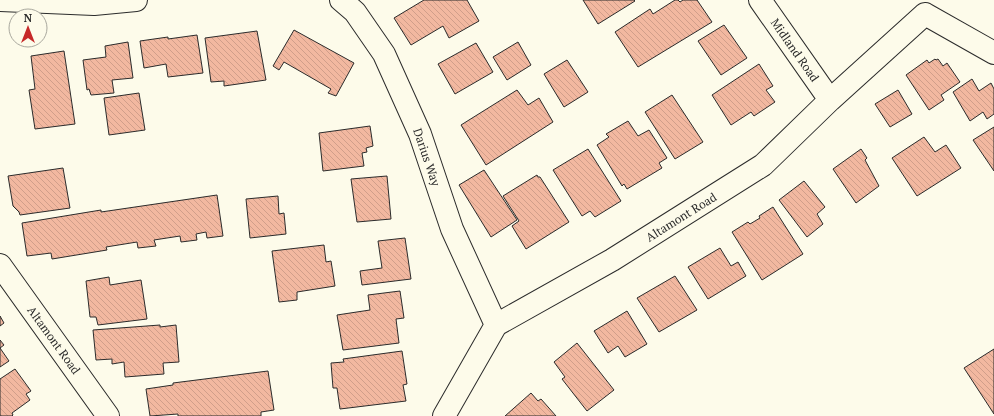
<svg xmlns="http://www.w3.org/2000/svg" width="994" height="416" viewBox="0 0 994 416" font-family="'PT Serif',serif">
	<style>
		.building { fill: url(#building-back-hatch); stroke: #2b2b2b }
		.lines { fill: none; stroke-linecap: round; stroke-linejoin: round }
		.minor-casing { stroke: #2b2b2b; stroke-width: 24 }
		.minor { stroke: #fdfbea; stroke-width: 22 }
		.labels { text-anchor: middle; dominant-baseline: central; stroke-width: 3; stroke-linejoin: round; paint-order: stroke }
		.street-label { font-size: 12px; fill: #2b2b2b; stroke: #fdfbea }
	</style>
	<defs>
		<pattern id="building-back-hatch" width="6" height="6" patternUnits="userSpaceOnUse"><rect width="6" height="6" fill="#f2b8a0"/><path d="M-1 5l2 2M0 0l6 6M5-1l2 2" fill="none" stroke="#d09e8a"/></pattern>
	</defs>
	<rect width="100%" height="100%" fill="#fdfbea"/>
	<!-- building -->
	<path class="building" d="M 424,0 L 467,0 L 479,21 L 449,38 L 443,26 L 411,45 L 394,18 Z
		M 583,0 L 634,0 L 635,1 L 598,24 Z
		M 675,0 L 678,0 L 680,2 L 683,0 L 697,0 L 712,22 L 638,67 L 615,32 L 650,9 L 653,14 Z
		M 724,25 L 747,58 L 721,75 L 698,41 Z
		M 294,30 L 354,63 L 336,96 L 328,93 L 331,89 L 284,62 L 279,70 L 273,66 Z
		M 257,31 L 266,80 L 224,86 L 224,81 L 211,82 L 205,38 Z
		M 197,35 L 203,73 L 168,77 L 166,64 L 144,68 L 140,41 L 168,37 L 168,39 Z
		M 128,42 L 133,78 L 112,80 L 114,93 L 91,95 L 89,89 L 87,90 L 83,60 L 106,57 L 105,46 Z
		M 518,42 L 531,65 L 507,80 L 493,57 Z
		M 476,43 L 493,72 L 455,94 L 438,64 Z
		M 64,51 L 75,124 L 35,129 L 29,90 L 35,89 L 31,56 Z
		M 935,59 L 936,60 L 938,59 L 943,66 L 947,63 L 960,82 L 941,95 L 944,100 L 929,110 L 906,75 L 927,60 L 929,63 Z
		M 567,60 L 588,92 L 564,107 L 544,74 Z
		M 759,64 L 773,86 L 766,90 L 775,102 L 754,116 L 751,112 L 731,125 L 712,95 Z
		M 972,79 L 979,91 L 991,83 L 994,89 L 994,114 L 987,119 L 983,112 L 970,121 L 953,92 Z
		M 517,90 L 528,105 L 539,98 L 553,122 L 486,165 L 461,125 Z
		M 898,90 L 912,114 L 890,127 L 875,104 Z
		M 139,93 L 145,130 L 109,135 L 104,98 Z
		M 672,95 L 703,142 L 675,159 L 645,112 Z
		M 628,121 L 638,136 L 649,130 L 667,158 L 659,163 L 662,168 L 627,189 L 624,184 L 622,186 L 597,145 L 609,137 L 606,134 Z
		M 370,126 L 373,146 L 366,148 L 367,152 L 362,153 L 364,166 L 323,171 L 319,133 Z
		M 994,127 L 994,171 L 973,140 Z
		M 924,137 L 935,152 L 946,145 L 961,168 L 917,196 L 892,158 Z
		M 588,149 L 621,201 L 595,217 L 590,211 L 582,216 L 553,170 Z
		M 861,149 L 867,158 L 865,160 L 879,186 L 856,203 L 833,169 Z
		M 63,168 L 70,208 L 20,215 L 19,212 L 13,206 L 8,176 Z
		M 484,170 L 517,220 L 491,237 L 459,185 Z
		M 537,175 L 538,177 L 540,177 L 569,222 L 526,249 L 512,226 L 519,221 L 503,196 Z
		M 387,176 L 391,219 L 357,222 L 351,179 Z
		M 804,181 L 825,207 L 817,214 L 823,224 L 807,237 L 779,200 Z
		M 217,195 L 223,236 L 207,238 L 206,232 L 196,234 L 197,240 L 181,242 L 180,236 L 154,240 L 156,246 L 138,248 L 137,242 L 106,247 L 107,250 L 52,259 L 51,253 L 27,256 L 22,223 L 101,210 L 101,212 Z
		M 278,196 L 279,214 L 284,213 L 286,234 L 250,238 L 246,199 Z
		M 773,207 L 803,254 L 762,280 L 732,232 L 748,222 L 750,224 L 760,218 L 759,216 Z
		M 405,238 L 411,279 L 362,285 L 360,271 L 382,268 L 378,241 Z
		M 324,245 L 326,262 L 331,261 L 335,286 L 297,292 L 297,300 L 279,302 L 272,251 Z
		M 720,248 L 731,266 L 738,262 L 746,276 L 708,299 L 688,267 Z
		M 675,276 L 697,310 L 659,332 L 637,298 Z
		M 109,277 L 110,285 L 141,280 L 147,319 L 98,325 L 96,317 L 90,317 L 86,281 Z
		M 400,291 L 404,318 L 396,319 L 399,343 L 343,350 L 337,315 L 370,310 L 368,295 Z
		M 627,311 L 647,344 L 625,357 L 618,346 L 608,353 L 594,331 Z
		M 0,316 L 4,323 L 0,326 Z
		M 160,325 L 160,327 L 176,325 L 179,362 L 163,363 L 164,374 L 125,377 L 124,362 L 112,364 L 112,359 L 96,360 L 93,330 Z
		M 0,340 L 4,345 L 0,348 L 9,361 L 0,367 Z
		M 577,343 L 614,390 L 587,411 L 562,379 L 565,377 L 554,362 Z
		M 994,349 L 994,414 L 964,368 Z
		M 402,351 L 407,384 L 403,385 L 406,401 L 340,409 L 337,388 L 333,388 L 331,363 L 344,362 L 343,359 Z
		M 15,369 L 31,391 L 26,394 L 30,400 L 12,413 L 13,415 L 12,416 L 0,416 L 0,379 Z
		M 268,371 L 274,410 L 261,412 L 261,416 L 178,416 L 178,414 L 150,416 L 146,389 L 173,385 L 173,383 Z
		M 531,393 L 538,401 L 541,399 L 556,416 L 505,416 Z"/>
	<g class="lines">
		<defs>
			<path id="minor" d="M 0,0 L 94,4 L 136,0
				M 341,0 L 355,12 L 384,54 L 420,134 L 452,229 L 496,325
				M 760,0 L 830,100
				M 925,14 L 994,53
				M 0,265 L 108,416
				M 444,416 L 496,325 L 612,260 L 763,165 L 830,100 L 925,14"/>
		</defs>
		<!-- minor casing -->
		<use href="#minor" class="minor-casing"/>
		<!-- minor -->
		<use href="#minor" class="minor"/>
	</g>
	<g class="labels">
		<!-- street labels -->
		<g class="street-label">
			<text transform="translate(795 50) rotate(55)">Midland Road</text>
			<text transform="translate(427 157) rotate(71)">Darius Way</text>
			<text transform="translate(681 217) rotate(-32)">Altamont Road</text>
			<text transform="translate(54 340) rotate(54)">Altamont Road</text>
		</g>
	</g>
	<!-- north arrow -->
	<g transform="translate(28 28)"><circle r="19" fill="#fdfbea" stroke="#a9a89e"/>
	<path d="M0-3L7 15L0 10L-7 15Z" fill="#c62828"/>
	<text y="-6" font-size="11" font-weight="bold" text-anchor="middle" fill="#2b2b2b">N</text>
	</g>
</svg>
